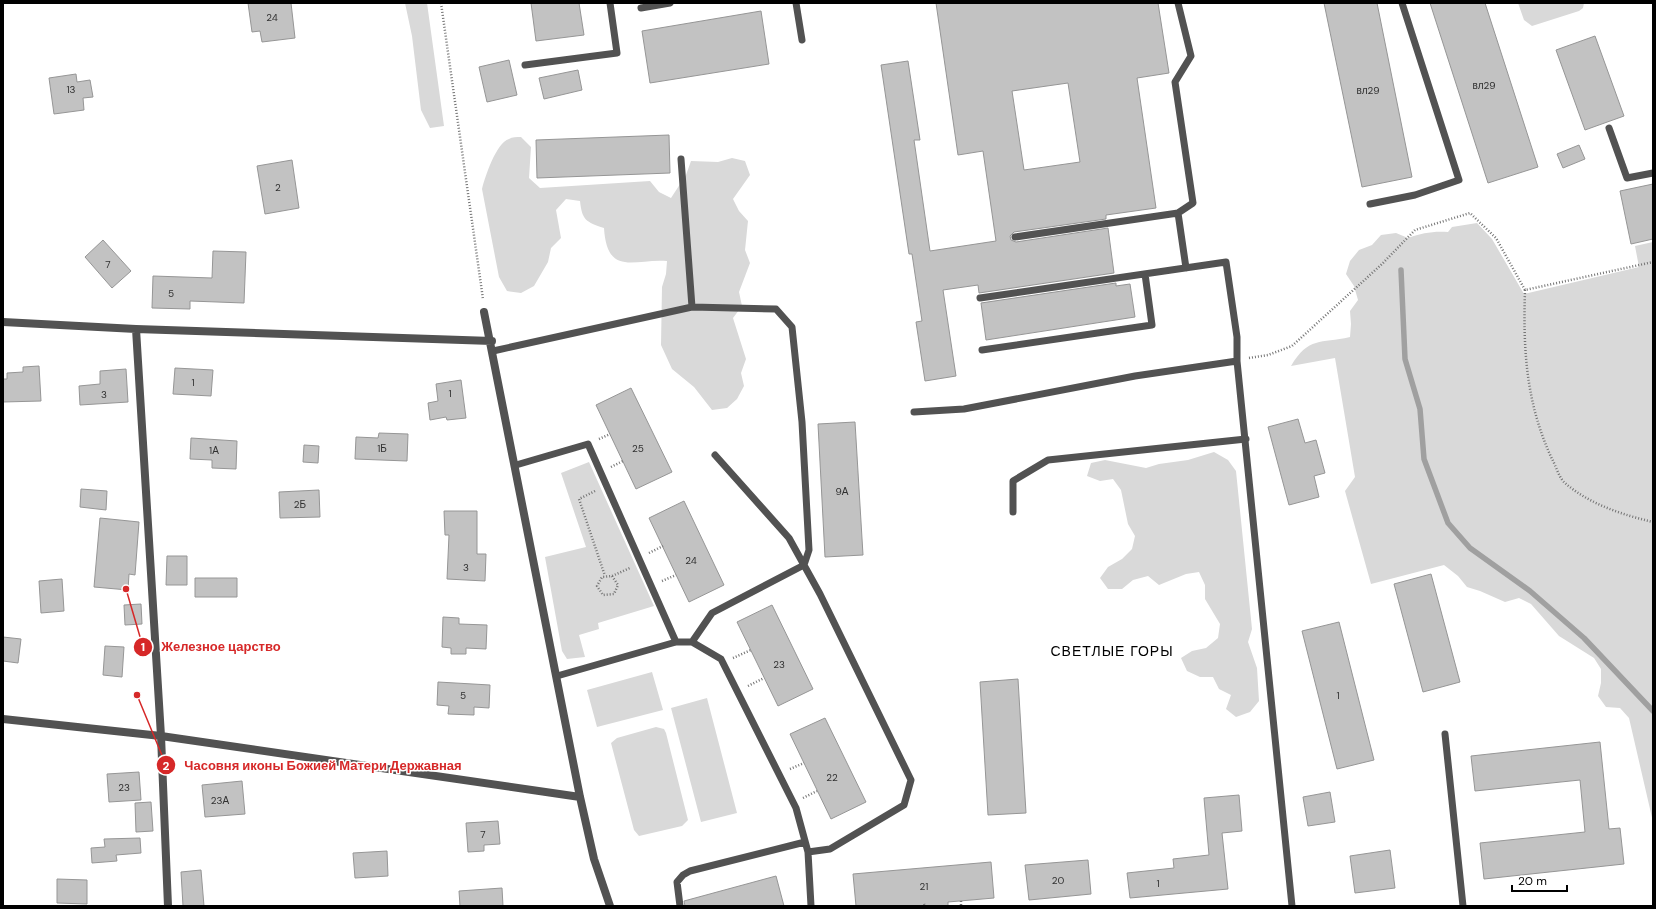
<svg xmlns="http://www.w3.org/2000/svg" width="1656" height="909" viewBox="0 0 1656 909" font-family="'DM Sans',sans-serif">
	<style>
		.green { fill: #d9d9d9 }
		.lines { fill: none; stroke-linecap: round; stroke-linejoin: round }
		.stream { stroke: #a0a0a0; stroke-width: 5.5 }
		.building { fill: #c2c2c2; stroke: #969696; fill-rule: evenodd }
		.path { stroke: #747474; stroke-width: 2.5; stroke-dasharray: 1 2; stroke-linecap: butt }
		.service { stroke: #525252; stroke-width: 7 }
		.minor { stroke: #525252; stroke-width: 8 }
		.labels { text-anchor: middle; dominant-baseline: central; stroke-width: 3; stroke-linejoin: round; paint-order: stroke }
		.number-label { font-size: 10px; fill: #303030 }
		.quarter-label { font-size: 14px; letter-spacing: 1px; fill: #000; stroke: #fff }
		.leader { fill: none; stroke: #d62828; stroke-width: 1.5 }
		.callout-dot { fill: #d62828; stroke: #fff; stroke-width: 1.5 }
		.mark-label { font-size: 12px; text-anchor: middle; font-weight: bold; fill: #fff }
		.callout-label { font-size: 13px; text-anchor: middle; font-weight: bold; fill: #d62828; stroke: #fff; stroke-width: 3; stroke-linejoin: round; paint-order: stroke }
	</style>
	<rect width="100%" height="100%" fill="#fff"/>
	<!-- green -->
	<path class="green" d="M 405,3 L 427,3 L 444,126 L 430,128 L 421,110 L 412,36 Z
		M 1518,3 L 1584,3 L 1583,8 L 1579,11 L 1532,26 L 1524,20 Z
		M 521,137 L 531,147 L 529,178 L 540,188 L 650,181 L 659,192 L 671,198 L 686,175 L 691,161 L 718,162 L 732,158 L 745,161 L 750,175 L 733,199 L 739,211 L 748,221 L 745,250 L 750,263 L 739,292 L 742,306 L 733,318 L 746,359 L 741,373 L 744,386 L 737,399 L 727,408 L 712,410 L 694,387 L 672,369 L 661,345 L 662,287 L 666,274 L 667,261 C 636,258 607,278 604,228 C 586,222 582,220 580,201 L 566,199 L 556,210 L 561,238 L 551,248 L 548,262 L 534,286 L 521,293 L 507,291 L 499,277 L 482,189 C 485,177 496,143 509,139 C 512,137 517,137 521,137 Z
		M 1477,223 L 1492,239 L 1524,294 L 1639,267 L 1635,246 L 1653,242 L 1653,822 L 1629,718 L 1620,708 L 1606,707 L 1598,696 L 1601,683 L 1601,669 L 1594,658 L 1559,636 L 1531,604 L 1519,598 L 1505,602 L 1480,591 L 1467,587 L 1458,576 L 1444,565 L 1371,584 L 1345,491 L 1355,477 L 1335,358 L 1291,366 C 1309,336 1320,344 1350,337 L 1351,324 L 1350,311 L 1358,300 L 1354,286 L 1346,274 L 1350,261 L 1359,250 L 1372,245 L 1381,235 L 1396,233 L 1408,238 C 1422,233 1433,231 1448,232 L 1452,227 Z
		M 1214,452 L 1228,460 L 1236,471 L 1252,629 L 1248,642 L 1257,668 L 1259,701 L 1250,712 L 1236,717 L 1226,709 L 1231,695 L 1219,689 L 1213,677 L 1200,677 L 1187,671 L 1181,658 L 1192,651 L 1206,648 L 1218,638 L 1220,624 L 1205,599 L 1205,585 L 1199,572 L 1186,574 L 1159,585 L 1148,576 L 1133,580 L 1122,589 L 1108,589 L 1100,578 L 1108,567 L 1122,559 L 1132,549 L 1135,536 L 1128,524 L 1121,490 L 1113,479 L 1100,481 L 1087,476 L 1091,463 L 1105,460 L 1146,468 L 1159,464 L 1188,460 Z
		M 589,462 L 654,606 L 598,623 L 599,629 L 579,635 L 585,657 L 567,659 L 562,651 L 545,557 L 586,547 L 561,473 Z
		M 652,672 L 663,710 L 597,727 L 587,690 Z
		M 707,698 L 737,813 L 701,822 L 671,708 Z
		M 656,727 L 664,729 L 666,733 L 688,820 L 682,826 L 639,836 L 634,830 L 611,743 L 617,738 Z"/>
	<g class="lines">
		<!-- stream -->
		<path class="stream" d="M 1401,270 L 1405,359 L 1420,409 L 1424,459 L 1448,523 L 1470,548 L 1530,591 L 1584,638 L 1653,711"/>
	</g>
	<!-- building -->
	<path class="building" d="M 248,3 L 291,3 L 295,38 L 262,42 L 260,31 L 252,32 Z
		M 531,3 L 579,3 L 584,35 L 536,41 Z
		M 936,3 L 1158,3 L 1169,73 L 1137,78 L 1156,208 L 1106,215 L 1106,219 L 1014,232 L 1010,236 L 1011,240 L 1016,242 L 1108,228 L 1114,273 L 979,293 L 978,285 L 943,290 L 956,376 L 925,381 L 916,322 L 922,321 L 912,254 L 909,254 L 881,65 L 908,61 L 920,140 L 914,140 L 930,251 L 996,241 L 983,151 L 958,155 ZM 1068,83 L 1080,162 L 1024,170 L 1012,91 Z
		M 1324,3 L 1377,3 L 1412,177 L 1362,187 Z
		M 1430,3 L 1485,3 L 1538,167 L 1488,183 Z
		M 761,11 L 769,64 L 650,83 L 642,31 Z
		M 1595,36 L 1624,116 L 1585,130 L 1556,50 Z
		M 509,60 L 517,95 L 487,102 L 479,67 Z
		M 578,70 L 582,90 L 544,99 L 539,78 Z
		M 76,74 L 77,82 L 90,80 L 93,97 L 83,98 L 84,110 L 54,114 L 49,78 Z
		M 669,135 L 670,173 L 537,178 L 536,140 Z
		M 1579,145 L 1585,159 L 1563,168 L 1557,154 Z
		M 292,160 L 299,208 L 265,214 L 257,166 Z
		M 1653,184 L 1653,239 L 1631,244 L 1620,191 Z
		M 103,240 L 131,271 L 112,288 L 85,257 Z
		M 213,251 L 246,252 L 244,303 L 190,301 L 190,309 L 152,308 L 153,276 L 212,278 Z
		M 1116,283 L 1116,286 L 1130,284 L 1135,317 L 986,340 L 981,303 Z
		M 39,366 L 41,401 L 3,402 L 3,379 L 7,379 L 7,373 L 23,372 L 23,367 Z
		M 175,368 L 213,370 L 211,396 L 173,394 Z
		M 126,369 L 128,402 L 80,405 L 79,386 L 100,384 L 100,371 Z
		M 461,380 L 466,418 L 447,420 L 446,417 L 430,420 L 428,403 L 438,401 L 436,384 Z
		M 631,388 L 672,472 L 636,489 L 596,405 Z
		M 1298,419 L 1305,443 L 1316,440 L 1325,473 L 1314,476 L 1319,497 L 1289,505 L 1268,427 Z
		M 855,422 L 863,555 L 825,557 L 818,424 Z
		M 379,433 L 408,434 L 407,461 L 355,459 L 356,437 L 378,438 Z
		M 191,438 L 237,441 L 236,469 L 212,468 L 212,460 L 190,459 Z
		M 304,445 L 319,446 L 318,463 L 303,462 Z
		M 81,489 L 107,491 L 106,510 L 80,507 Z
		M 319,490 L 320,517 L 280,518 L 279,492 Z
		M 684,501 L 724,585 L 689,602 L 649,518 Z
		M 444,511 L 477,511 L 477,554 L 486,554 L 485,581 L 447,579 L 449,535 L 445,535 Z
		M 100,518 L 139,522 L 135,575 L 129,574 L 128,590 L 94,587 Z
		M 167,556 L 187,556 L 187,585 L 166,585 Z
		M 1431,574 L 1460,682 L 1423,692 L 1394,584 Z
		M 195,578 L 237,578 L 237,597 L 195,597 Z
		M 62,579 L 64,611 L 41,613 L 39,581 Z
		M 141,604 L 142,624 L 125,625 L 124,605 Z
		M 772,605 L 813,689 L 778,706 L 737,622 Z
		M 443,617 L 459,618 L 459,624 L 487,625 L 486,649 L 466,648 L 466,654 L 451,654 L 451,648 L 442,647 Z
		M 1339,622 L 1374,760 L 1337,769 L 1302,631 Z
		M 3,637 L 21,639 L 18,663 L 3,661 Z
		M 105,646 L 124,647 L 122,677 L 103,675 Z
		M 1018,679 L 1026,813 L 988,815 L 980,682 Z
		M 438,682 L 490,685 L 489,708 L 474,707 L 474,715 L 448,714 L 449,706 L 437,705 Z
		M 825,718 L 866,802 L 831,819 L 790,734 Z
		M 1600,742 L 1609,829 L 1620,828 L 1624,864 L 1484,879 L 1480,843 L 1585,832 L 1580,780 L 1475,791 L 1471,756 Z
		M 139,772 L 141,800 L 109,802 L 107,774 Z
		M 242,781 L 245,814 L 205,817 L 202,785 Z
		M 1330,792 L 1335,822 L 1308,826 L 1303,797 Z
		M 1239,795 L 1242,831 L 1222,833 L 1228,889 L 1130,898 L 1127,873 L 1174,868 L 1173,859 L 1209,855 L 1204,798 Z
		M 151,802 L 153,831 L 136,832 L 135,803 Z
		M 498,821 L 500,844 L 484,845 L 484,851 L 468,852 L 466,823 Z
		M 140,838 L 141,853 L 116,855 L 117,861 L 92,863 L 91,848 L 105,847 L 104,839 Z
		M 1390,850 L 1395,888 L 1355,893 L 1350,856 Z
		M 387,851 L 388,876 L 355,878 L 353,853 Z
		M 1088,860 L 1091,894 L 1029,900 L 1025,865 Z
		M 991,862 L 994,898 L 948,902 L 948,906 L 856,906 L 853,874 Z
		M 201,870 L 204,906 L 183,906 L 181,872 Z
		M 776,876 L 784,906 L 685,906 L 684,901 Z
		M 57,879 L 87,880 L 87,904 L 57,903 Z
		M 502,888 L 503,906 L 460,906 L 459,891 Z"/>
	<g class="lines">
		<!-- path -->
		<path class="path" d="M 441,3 L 483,299
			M 1525,290 C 1523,350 1526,403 1552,459 C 1556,466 1559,478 1565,483 C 1589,504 1623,515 1653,522
			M 1249,358 L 1268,355 L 1292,346 L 1382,264 L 1415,230 L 1470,213 L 1496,238 L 1525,290 L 1653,262
			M 599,439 L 610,434
			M 611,467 L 623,461
			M 595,491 L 579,499 L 605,576
			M 649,553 L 663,546
			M 612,576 L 618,585 L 614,594 L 603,595 L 597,586 L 602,577 L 612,576 L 630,568
			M 662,581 L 676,575
			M 733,658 L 751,650
			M 748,686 L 764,678
			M 790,769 L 804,763
			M 803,798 L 817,791
			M 961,901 L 961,906
			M 924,904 L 925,906"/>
		<!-- service -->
		<path class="service" d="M 796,3 L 802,40
			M 1178,3 L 1191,56 L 1175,82 L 1193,203 L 1178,213 L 1186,268
			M 641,8 L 670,3
			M 525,65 L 617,53 L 610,3
			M 1609,128 L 1627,178 L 1653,173
			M 681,159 L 692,307
			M 1370,204 L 1415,195 L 1459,180 L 1402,3
			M 1015,237 L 1178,213
			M 980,298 L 1226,262 L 1237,337 L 1237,361 L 1292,906
			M 982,350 L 1152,325 L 1145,274
			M 493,351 L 692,307 L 776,309 L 792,327 L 802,422 L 809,550 L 804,565 L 712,613 L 692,642
			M 914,412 L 964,409 L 1135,376 L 1237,361
			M 715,455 L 789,538 L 820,594 L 911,780 L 904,805 L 830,849 L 808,852
			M 516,465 L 588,444 L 676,642
			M 1013,512 L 1013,481 L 1048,460 L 1246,439
			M 557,676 L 676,642 L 692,642 L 721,659 L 796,808 L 808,852 L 811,906
			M 1445,734 L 1463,906
			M 680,906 L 677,882 L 683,875 L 690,871 L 805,842"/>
		<!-- minor -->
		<path class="minor" d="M 484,312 L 580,797 L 594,859 L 610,906
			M 3,322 L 136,329 L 492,341
			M 136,329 L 161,736 L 168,906
			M 3,719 L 161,736 L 580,797"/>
	</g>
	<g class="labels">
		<!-- number labels -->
		<g class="number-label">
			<text x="272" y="17">24</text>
			<text x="1484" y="85">вл29</text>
			<text x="71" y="89">13</text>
			<text x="1368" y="90">вл29</text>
			<text x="278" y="187">2</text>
			<text x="108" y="264">7</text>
			<text x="171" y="293">5</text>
			<text x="193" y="382">1</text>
			<text x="450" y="393">1</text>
			<text x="104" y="394">3</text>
			<text x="382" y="448">1Б</text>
			<text x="638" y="448">25</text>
			<text x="214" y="450">1А</text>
			<text x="842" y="491">9А</text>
			<text x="300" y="504">2Б</text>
			<text x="691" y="560">24</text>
			<text x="466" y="567">3</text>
			<text x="779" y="664">23</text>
			<text x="463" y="695">5</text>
			<text x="1338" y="695">1</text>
			<text x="832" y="777">22</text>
			<text x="124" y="787">23</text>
			<text x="220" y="800">23А</text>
			<text x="483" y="834">7</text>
			<text x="1058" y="880">20</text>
			<text x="1158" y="883">1</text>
			<text x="924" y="886">21</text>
		</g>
		<!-- quarter labels -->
		<g class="quarter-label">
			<text x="1112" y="651">СВЕТЛЫЕ ГОРЫ</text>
		</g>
	</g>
	<!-- callouts -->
	<path class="leader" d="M126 589L143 647M137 695L166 765"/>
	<g class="callout-dot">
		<circle cx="126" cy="589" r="4"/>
		<circle cx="137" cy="695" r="4"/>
		<circle cx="143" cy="647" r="10"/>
		<circle cx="166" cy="765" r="10"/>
	</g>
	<g class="mark-label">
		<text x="143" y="651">1</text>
		<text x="166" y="770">2</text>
	</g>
	<g class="callout-label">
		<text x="221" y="651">Железное царство</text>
		<text x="323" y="770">Часовня иконы Божией Матери Державная</text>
	</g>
	<!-- border -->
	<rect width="1656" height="909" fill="none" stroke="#000000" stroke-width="8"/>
	<!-- scale -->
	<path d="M1512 885v6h55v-6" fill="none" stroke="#000000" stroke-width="2"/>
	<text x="1518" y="885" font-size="12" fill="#000000" stroke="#ffffff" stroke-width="3" paint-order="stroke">20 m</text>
</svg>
